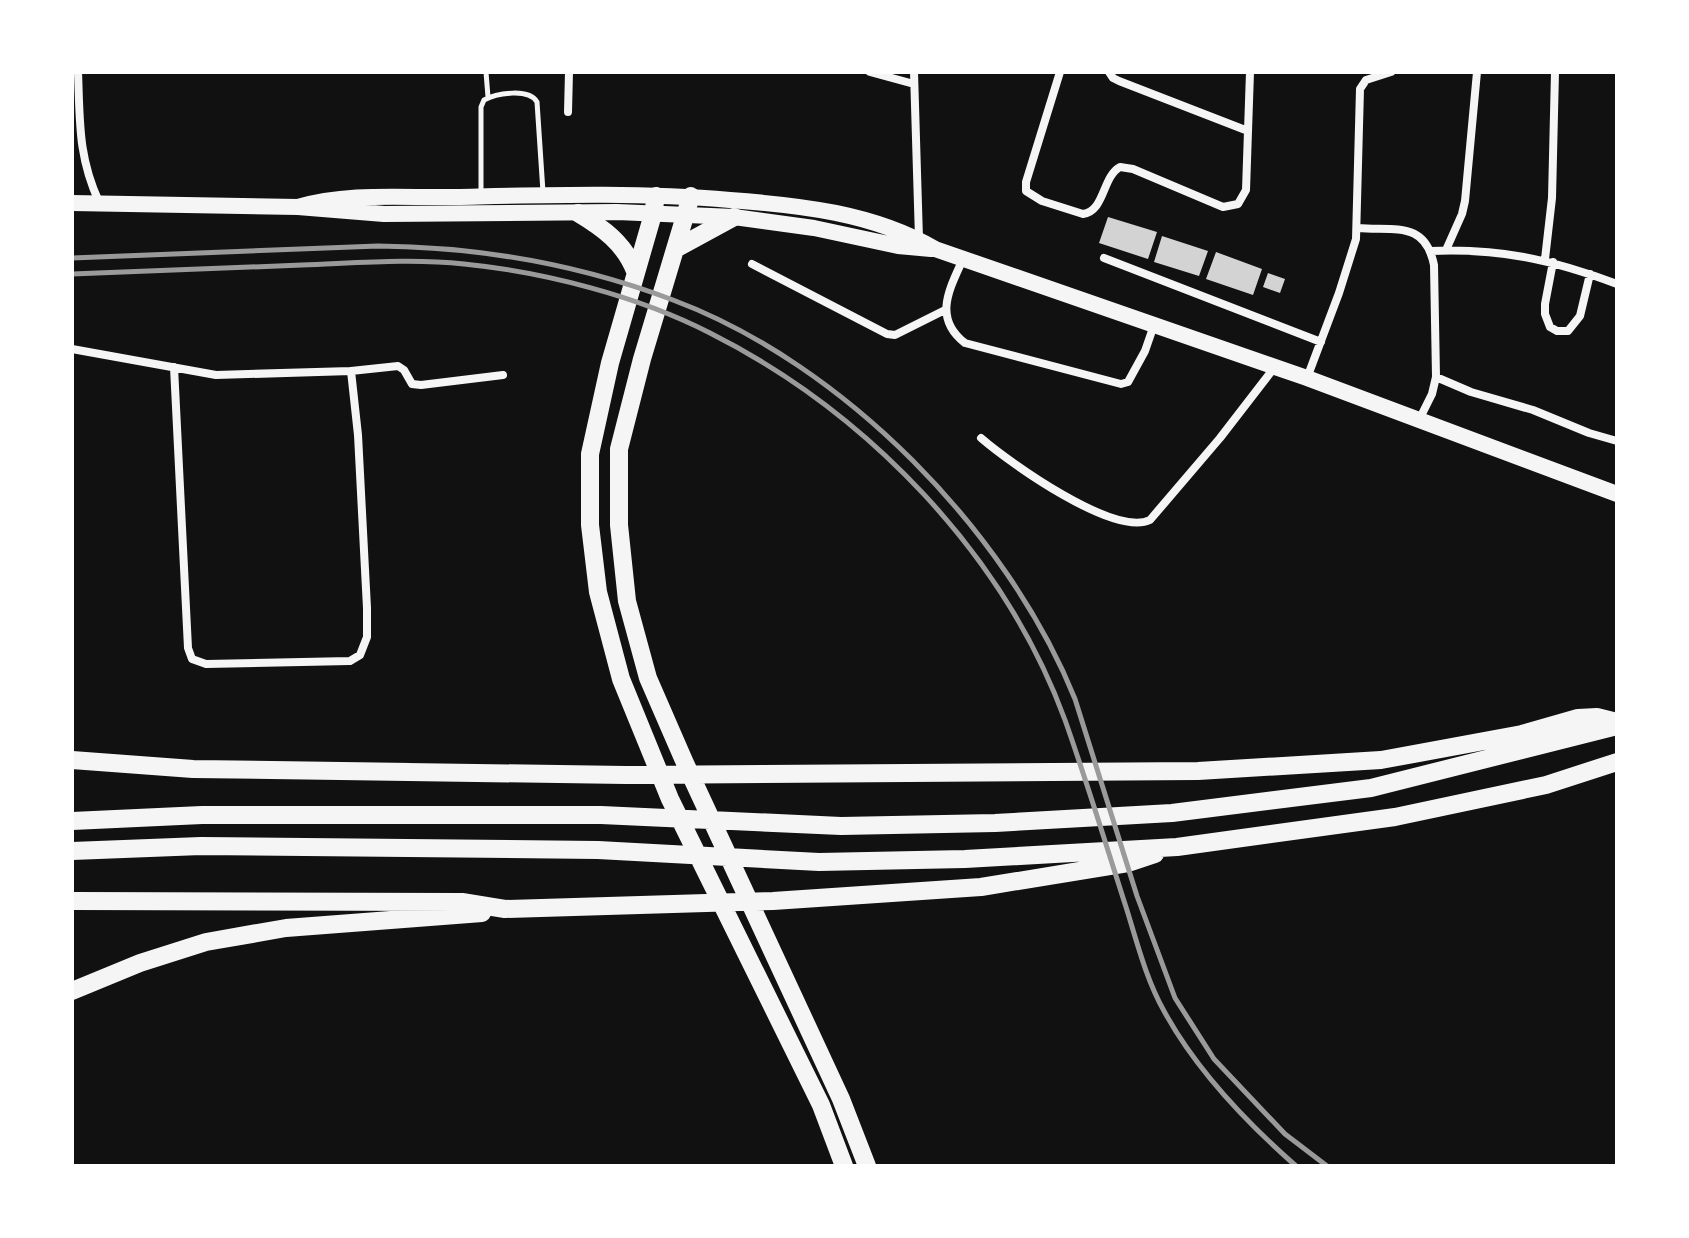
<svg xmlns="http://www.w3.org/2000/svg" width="1689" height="1238" viewBox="0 0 1689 1238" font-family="'DM Sans',sans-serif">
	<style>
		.building { fill: #d3d3d3 }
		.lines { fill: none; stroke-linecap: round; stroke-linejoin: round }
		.service { stroke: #f5f5f5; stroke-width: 5 }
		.minor { stroke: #f5f5f5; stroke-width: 8 }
		.trunk { stroke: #f5f5f5; stroke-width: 16 }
		.motorway { stroke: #f5f5f5; stroke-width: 18 }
		.rail { stroke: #9a9a9a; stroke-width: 5 }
	</style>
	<rect width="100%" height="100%" fill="#111"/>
	<!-- building -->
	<path class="building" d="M 1108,217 L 1157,232 L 1148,259 L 1099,243 Z
		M 1162,236 L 1208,251 L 1199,276 L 1154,262 Z
		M 1216,252 L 1262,269 L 1253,295 L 1206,279 Z
		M 1268,273 L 1285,279 L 1280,293 L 1263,287 Z"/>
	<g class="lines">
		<!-- service -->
		<path class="service" d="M 486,72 L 488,97
			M 481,192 L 481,107 L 484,100 C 497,93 529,88 537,102 L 543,192"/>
		<!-- minor -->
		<path class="minor" d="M 78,72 C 80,122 78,156 99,202
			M 870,72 L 914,84
			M 914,72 L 919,239
			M 1060,72 L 1026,182 L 1026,191 L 1042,201 L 1083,214 C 1105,211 1102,177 1120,167 L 1133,169 L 1223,207 L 1238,204 L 1246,190 L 1250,72
			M 1109,72 L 1113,78 L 1119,81 L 1248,131
			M 568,112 L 569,72
			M 1358,228 C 1396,231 1425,221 1434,265 L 1436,377 L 1432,394 L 1419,420
			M 1446,250 L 1462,214 L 1465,201 L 1477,72
			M 1431,251 C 1500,248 1553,260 1617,284
			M 1104,258 L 1321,342
			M 963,259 C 949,290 933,318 965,343 L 1121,384 L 1128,382 L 1145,351 L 1154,325
			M 1545,259 L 1552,198 L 1555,72
			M 1553,262 L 1545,304 L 1545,314 L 1550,327 L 1557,331 L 1568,331 L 1580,316 L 1590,274
			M 752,264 L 887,334 L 895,335 L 945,310
			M 72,349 L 216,375 L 351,371 L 358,435 L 367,608 L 367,637 L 360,655 L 350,661 L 206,664 L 192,659 L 188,648 L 174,367
			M 351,371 L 398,366 L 404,370 L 412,384 L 421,385 L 503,375
			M 1436,377 L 1471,392 L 1533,410 L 1589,433 L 1617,441
			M 1307,378 L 1339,293 L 1356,239 L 1360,89 L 1366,80 L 1391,72
			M 981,438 C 1010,463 1114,537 1150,520 L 1220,438 L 1274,368"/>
		<!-- trunk -->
		<path class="trunk" d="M 72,203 L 298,207 L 384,214 L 617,212 L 734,217 L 814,228 L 898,246 L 931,249
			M 298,207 C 348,192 405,198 456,197 C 547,195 638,192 730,200 C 799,205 874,213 935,249 L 1307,378 L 1617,494"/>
		<!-- motorway -->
		<path class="motorway" d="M 656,196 L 653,214 L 610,363 L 590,454 L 590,525 L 598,592 L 621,679 L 670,799 L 821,1105 L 844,1166
			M 691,196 L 642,359 L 619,449 L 619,525 L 627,601 L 648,678 L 685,763 L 841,1099 L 867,1166
			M 578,213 C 603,228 624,243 635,271
			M 677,248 L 734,217
			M 72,760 L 193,769 L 626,775 L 1198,771 L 1381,760 L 1522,734 L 1578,718 L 1597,717 L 1617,722
			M 72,821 L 202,815 L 601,815 L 841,826 L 995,823 L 1172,813 L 1371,788 L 1617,726
			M 72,851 L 201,846 L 598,850 L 819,862 L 965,859 L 1177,847 L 1395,817 L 1546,785 L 1617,762
			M 72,901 L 462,902 L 505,909 L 773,901 L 981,887 L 1128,863 L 1155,854
			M 72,991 L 140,963 L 206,942 L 286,928 L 482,913"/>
		<!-- rail -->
		<path class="rail" d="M 72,258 L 378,246 C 480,247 578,264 673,300 C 844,364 1007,531 1075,699 L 1137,896 L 1175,998 L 1214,1059 L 1285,1134 L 1327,1166
			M 72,274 C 149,271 226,268 302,265 C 356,263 411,258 464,264 C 544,272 638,296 710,333 C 867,412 1004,554 1065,720 C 1087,782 1106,845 1126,907 C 1137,942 1146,979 1164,1011 C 1196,1070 1246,1122 1296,1166"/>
	</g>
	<!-- border -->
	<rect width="1689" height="1238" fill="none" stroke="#ffffff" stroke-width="148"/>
</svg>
